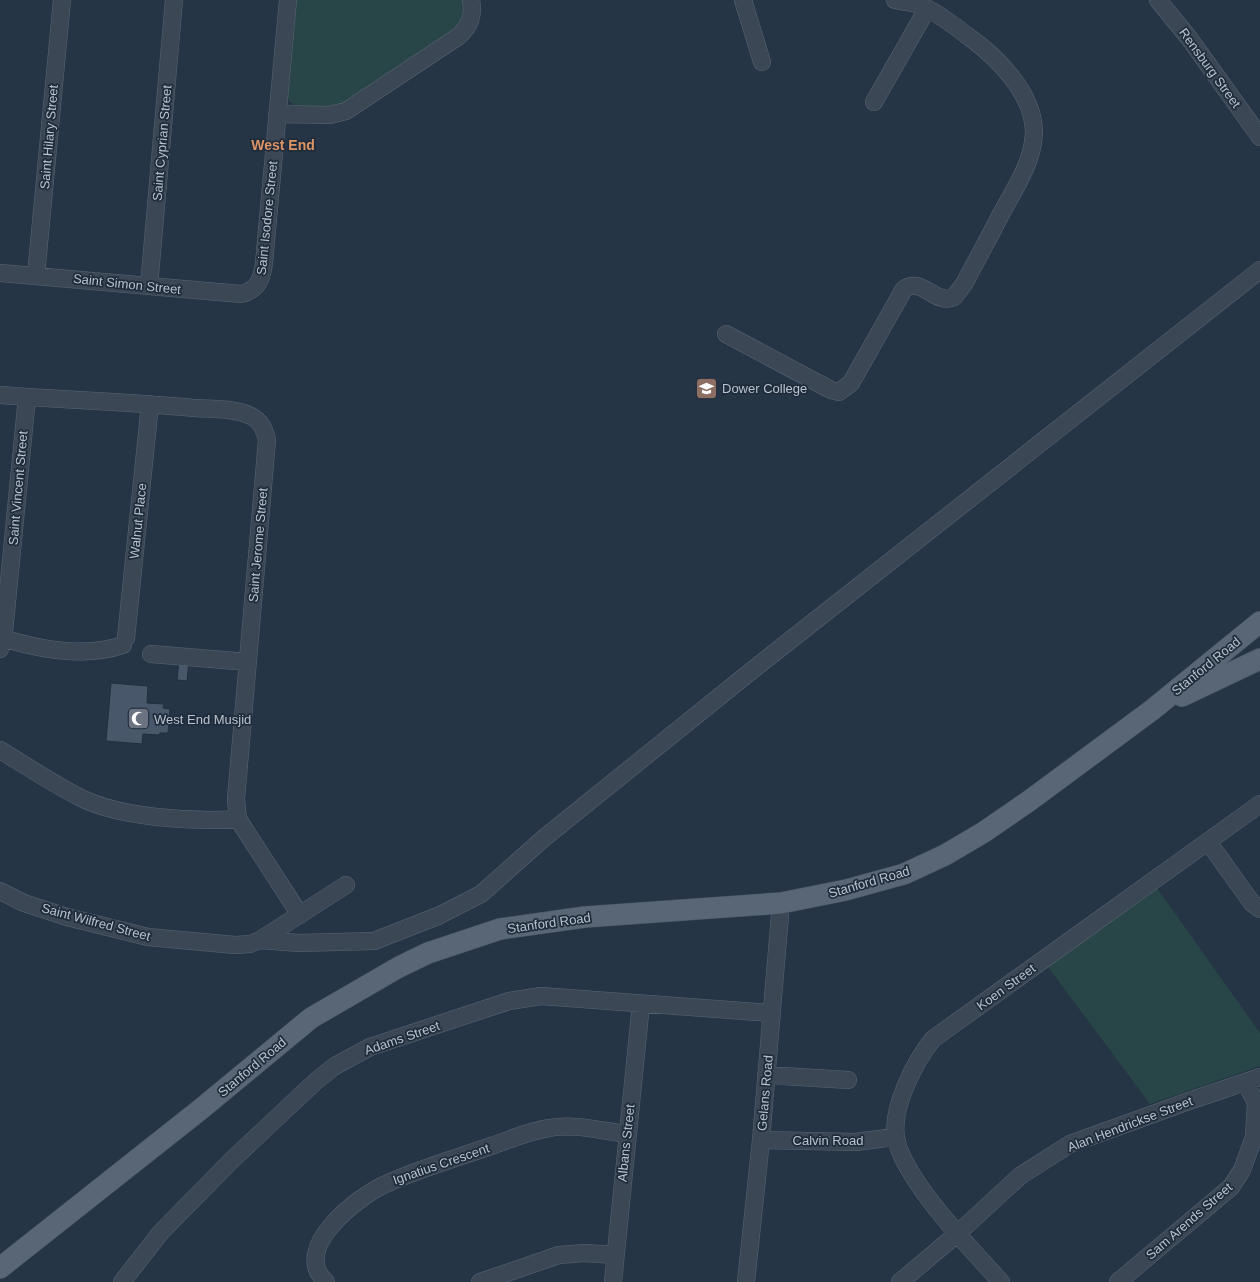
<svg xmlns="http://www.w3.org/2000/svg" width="1260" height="1282" viewBox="0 0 1260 1282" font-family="Helvetica,sans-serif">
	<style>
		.green { fill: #284547 }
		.building { fill: #48576a; stroke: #212e3d }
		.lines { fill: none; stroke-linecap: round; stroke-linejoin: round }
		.minor-casing { stroke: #596572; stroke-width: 18 }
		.major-casing { stroke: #44505e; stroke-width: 22 }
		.minor { stroke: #3b4755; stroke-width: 17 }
		.major { stroke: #596675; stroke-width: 21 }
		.labels { text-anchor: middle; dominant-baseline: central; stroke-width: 3.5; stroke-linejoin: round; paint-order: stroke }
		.street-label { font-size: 13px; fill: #b9c2ce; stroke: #1f2c3b }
		.poi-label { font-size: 13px; fill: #b9c2ce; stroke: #1f2c3b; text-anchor: start }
		.neighbourhood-label { font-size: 14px; font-weight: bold; fill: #de9565; stroke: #1f2c3b }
	</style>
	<rect width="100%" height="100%" fill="#263546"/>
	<!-- green -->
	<path class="green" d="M 292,0 L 466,0 L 466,12 L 457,29 L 357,99 L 333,108 L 296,106 L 290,102 L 286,94 Z
		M 1157,888 L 1260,1033 L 1260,1066 L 1150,1104 L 1048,967 Z"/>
	<!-- building -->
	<path class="building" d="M 179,660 L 189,661 L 187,681 L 177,680 Z
		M 111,683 L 148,686 L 147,703 L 164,704 L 163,708 L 170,709 L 168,733 L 160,733 L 159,735 L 143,734 L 142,744 L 106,741 Z"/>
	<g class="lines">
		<defs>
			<path id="minor" d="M 743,0 L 762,62
				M 1158,0 L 1189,38 L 1260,137
				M 874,102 L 927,9
				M 277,114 L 330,115 L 346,111 L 459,36 C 470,25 474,16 471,0
				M 0,273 L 241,294 C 258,290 262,279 264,263 L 288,0
				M 36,275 L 62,0
				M 149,286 L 174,0
				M 726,334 L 831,390 L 839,392 L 851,383 L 904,289 C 922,276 936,306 954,297 L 964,284 C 976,261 989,238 1001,214 C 1014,190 1033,162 1034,133 C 1034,99 1007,68 982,47 C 965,34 936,10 916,4 C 909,2 902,1 895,0
				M 0,395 C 65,400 130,402 194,408 C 212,409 235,408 251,416 C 261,421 265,430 267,440 L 236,799 L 238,819 L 300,915
				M 3,638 C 41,650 84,658 123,645
				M 126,638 L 150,404
				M 0,649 L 4,632 L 27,397
				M 151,654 L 248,662
				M 0,750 C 26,766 52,783 79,797 C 120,818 193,822 238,819
				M 1209,843 L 1252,903 L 1260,909
				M 0,891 L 24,903 L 67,917 L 148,937 L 235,945 L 250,944 L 260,940 L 346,885
				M 260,940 L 299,943 L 374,941 L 438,916 L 481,894 L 544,838 L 750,672 L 1260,270
				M 766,1075 L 848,1080
				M 761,1140 L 855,1142 L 895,1137
				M 122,1282 L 161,1232 L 233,1159 L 316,1081 L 335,1066 L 370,1047 L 509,1001 L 541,996 L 771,1013
				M 326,1282 C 289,1249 359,1195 388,1183 C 421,1168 457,1158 491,1146 C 509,1140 529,1131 549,1128 C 574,1123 602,1131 627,1134
				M 480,1282 L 559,1255 L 584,1253 L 615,1255
				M 613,1282 L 641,1004
				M 746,1282 L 761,1140 L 781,903
				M 900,1282 L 957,1234 L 1020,1176 L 1070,1144 L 1189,1101 L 1260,1077
				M 1001,1282 C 973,1251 901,1177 896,1137 C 891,1108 915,1061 933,1039 L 1260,804
				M 1118,1282 L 1231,1187 L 1242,1170 L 1254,1137 L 1256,1103 L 1246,1083"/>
			<path id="major" d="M 1182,696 L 1260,659
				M 0,1268 L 201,1109 L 311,1018 L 399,967 L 428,953 L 500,929 L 585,917 L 781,903 L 846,890 L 904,874 L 945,855 L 984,832 L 1029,801 L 1152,710 L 1260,622"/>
		</defs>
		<!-- minor casing -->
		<use href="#minor" class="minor-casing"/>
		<!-- major casing -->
		<use href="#major" class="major-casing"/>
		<!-- minor -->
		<use href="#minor" class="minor"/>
		<!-- major -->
		<use href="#major" class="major"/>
	</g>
	<!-- icons -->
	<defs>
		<symbol id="university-square" viewBox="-11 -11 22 22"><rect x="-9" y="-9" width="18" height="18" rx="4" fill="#8d6e63" stroke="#1f2c3b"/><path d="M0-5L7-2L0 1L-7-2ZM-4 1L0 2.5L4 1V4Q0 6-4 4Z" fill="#fff"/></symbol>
		<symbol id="mosque-square" viewBox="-11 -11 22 22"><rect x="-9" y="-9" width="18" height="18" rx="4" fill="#6b7280" stroke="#1f2c3b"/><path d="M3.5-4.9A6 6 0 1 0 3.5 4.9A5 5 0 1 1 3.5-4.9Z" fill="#fff"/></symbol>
	</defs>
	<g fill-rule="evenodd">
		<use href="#university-square" x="694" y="376" width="25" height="25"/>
		<use href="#mosque-square" x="126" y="706" width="25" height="25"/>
	</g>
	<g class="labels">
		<!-- street labels -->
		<g class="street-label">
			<text transform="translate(1210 68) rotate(54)">Rensburg Street</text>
			<text transform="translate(49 137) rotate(-85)">Saint Hilary Street</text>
			<text transform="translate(162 143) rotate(-85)">Saint Cyprian Street</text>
			<text transform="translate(267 218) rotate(-84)">Saint Isodore Street</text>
			<text transform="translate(127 284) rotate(6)">Saint Simon Street</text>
			<text transform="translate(18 488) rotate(-85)">Saint Vincent Street</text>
			<text transform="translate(138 521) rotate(-84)">Walnut Place</text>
			<text transform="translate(258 545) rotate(-85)">Saint Jerome Street</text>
			<text transform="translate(1206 666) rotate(-39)">Stanford Road</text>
			<text transform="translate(869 882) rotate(-16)">Stanford Road</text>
			<text transform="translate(96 922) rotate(15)">Saint Wilfred Street</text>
			<text transform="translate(549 923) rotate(-8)">Stanford Road</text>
			<text transform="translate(1006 987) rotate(-36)">Koen Street</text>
			<text transform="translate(402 1038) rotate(-19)">Adams Street</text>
			<text transform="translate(252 1067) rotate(-40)">Stanford Road</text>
			<text transform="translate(765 1093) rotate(-85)">Gelans Road</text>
			<text transform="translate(1130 1124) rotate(-21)">Alan Hendrickse Street</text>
			<text x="828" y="1140">Calvin Road</text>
			<text transform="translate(626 1143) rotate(-84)">Albans Street</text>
			<text transform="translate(441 1164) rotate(-19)">Ignatius Crescent</text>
			<text transform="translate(1189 1221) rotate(-41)">Sam Arends Street</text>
		</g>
		<!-- poi labels -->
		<g class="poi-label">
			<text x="722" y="388">Dower College</text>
			<text x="154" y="719">West End Musjid</text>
		</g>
		<!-- neighbourhood labels -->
		<g class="neighbourhood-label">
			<text x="283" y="145">West End</text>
		</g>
	</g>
</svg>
